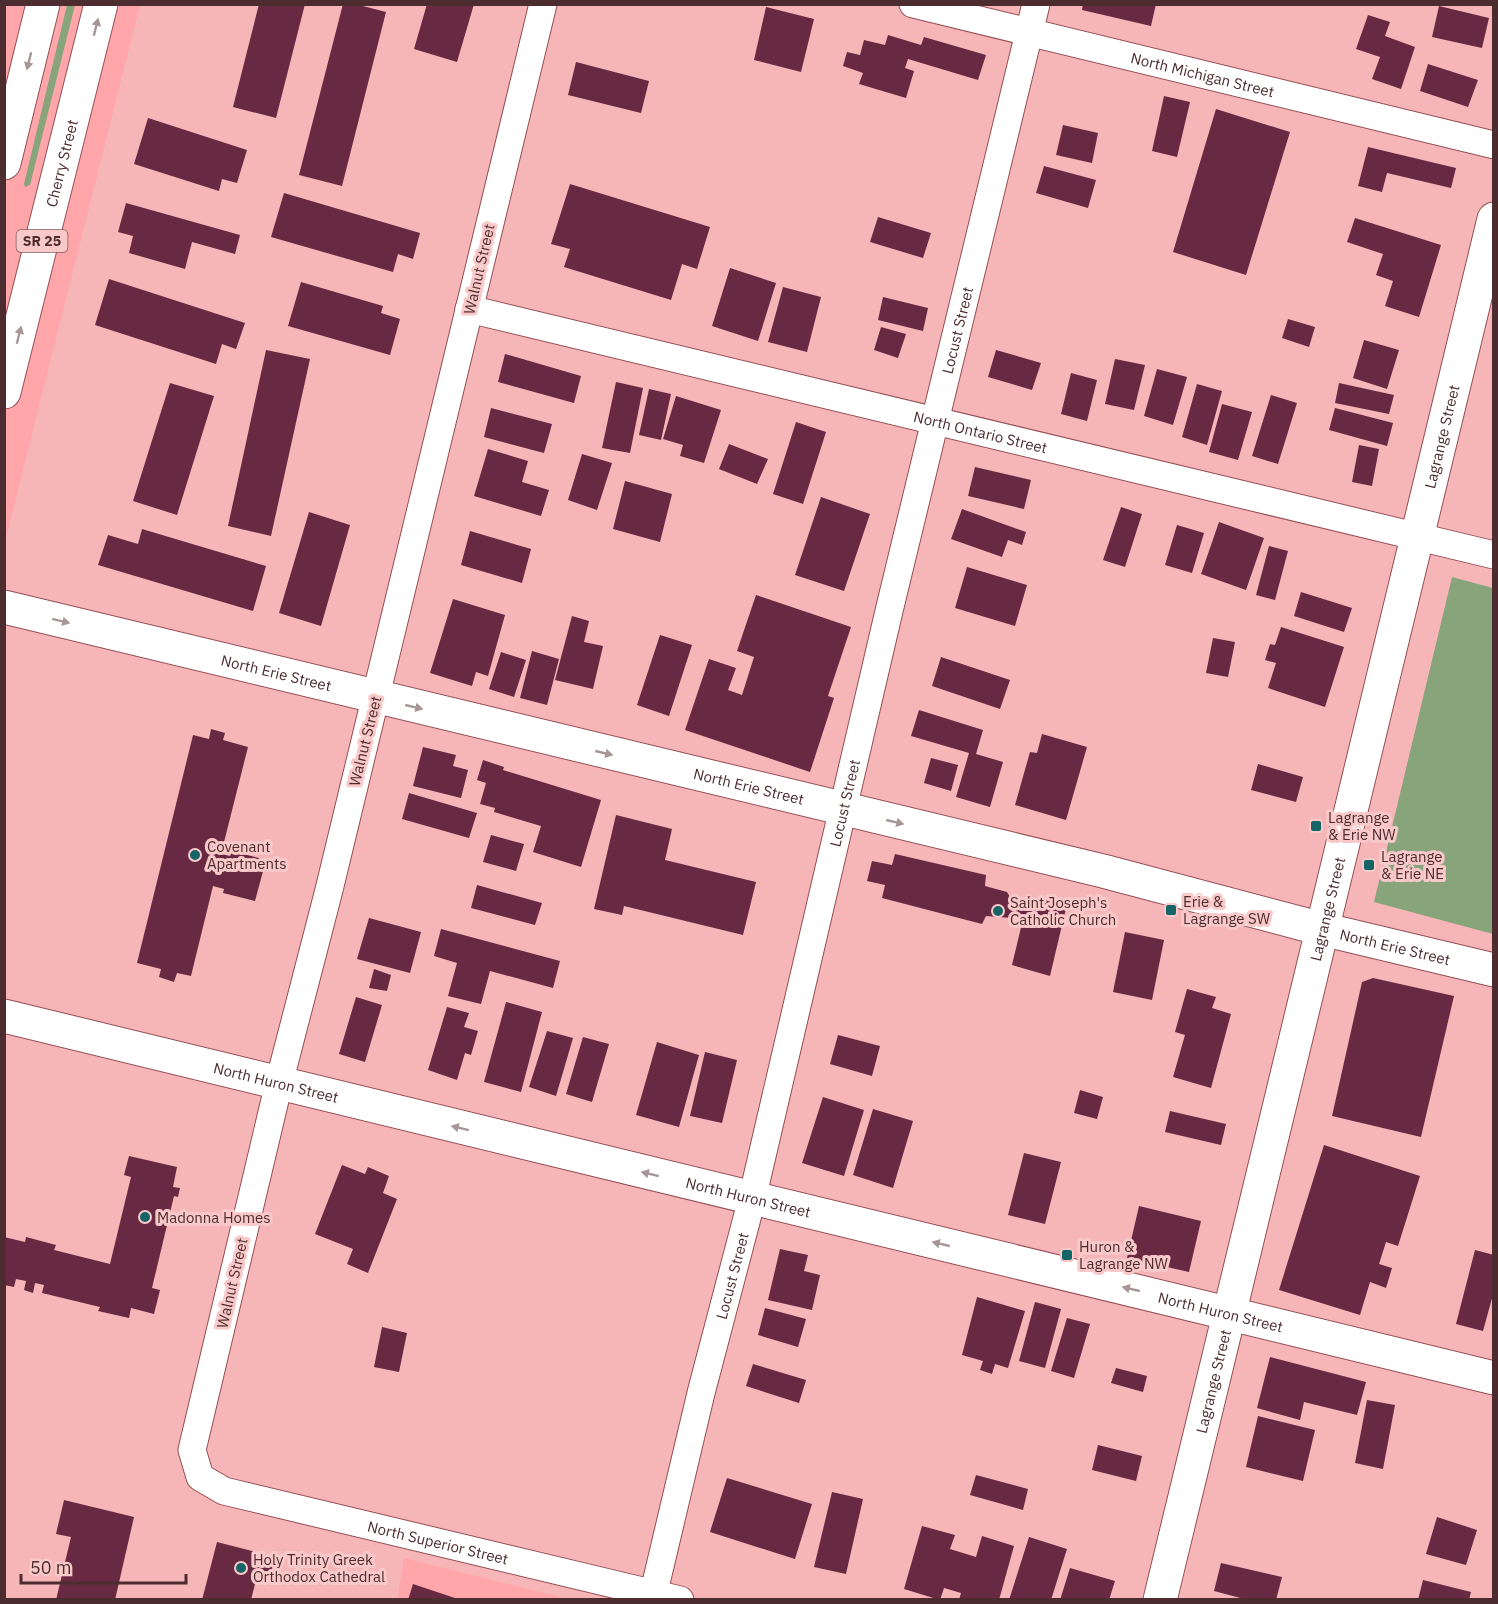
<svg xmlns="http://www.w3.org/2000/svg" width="1498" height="1604" viewBox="0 0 1498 1604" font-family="'IBM Plex Sans',sans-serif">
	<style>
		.built { fill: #fea6aa }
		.green { fill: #87a47b }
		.building { fill: #682943 }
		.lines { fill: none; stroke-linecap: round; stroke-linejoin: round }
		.minor-casing { stroke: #954f54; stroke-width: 29 }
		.tertiary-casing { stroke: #954f54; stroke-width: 35 }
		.secondary-casing { stroke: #954f54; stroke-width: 35 }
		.primary-casing { stroke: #954f54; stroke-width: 35 }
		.minor { stroke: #fff; stroke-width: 27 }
		.tertiary { stroke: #fff; stroke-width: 33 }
		.secondary { stroke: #fff; stroke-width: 33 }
		.primary { stroke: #fff; stroke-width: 33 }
		.oneway { fill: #a69696 }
		.poi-dot { fill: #166566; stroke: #f9c8c9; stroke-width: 2 }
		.labels { text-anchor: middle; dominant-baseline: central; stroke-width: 6; stroke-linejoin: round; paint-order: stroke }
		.shield { fill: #f9c8c9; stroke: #805b5c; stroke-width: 1.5 }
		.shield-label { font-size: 14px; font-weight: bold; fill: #4c2c2e }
		.street-label { font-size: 15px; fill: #4c2c2e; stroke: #f9c8c9 }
		.poi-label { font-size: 15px; fill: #4c2c2e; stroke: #f9c8c9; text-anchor: start }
	</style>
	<rect width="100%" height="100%" fill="#f6b6b8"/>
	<!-- built -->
	<path class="built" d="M 5,5 L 140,5 L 5,542 Z
		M 404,1558 L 568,1599 L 397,1600 Z"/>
	<!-- green -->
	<path class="green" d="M 67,5 L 75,5 L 30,185 L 25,187 L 24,184 Z
		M 1452,577 L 1493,588 L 1493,934 L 1374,902 Z"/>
	<!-- building -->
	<path class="building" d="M 259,4 L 305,4 L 276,118 L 233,107 Z
		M 343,4 L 355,4 L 386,12 L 342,186 L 299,175 Z
		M 427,4 L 474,4 L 457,62 L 414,49 Z
		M 1083,4 L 1156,4 L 1151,26 L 1082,10 Z
		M 1439,6 L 1489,18 L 1482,48 L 1432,37 Z
		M 766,7 L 814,19 L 801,72 L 754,60 Z
		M 1368,15 L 1390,22 L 1385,36 L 1415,47 L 1401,89 L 1372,79 L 1380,57 L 1356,49 Z
		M 888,35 L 921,45 L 924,37 L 986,55 L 978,80 L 908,59 L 905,68 L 914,71 L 906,98 L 859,84 L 863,73 L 843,66 L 847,52 L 860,55 L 864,40 L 885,45 Z
		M 576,62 L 649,81 L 641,113 L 568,95 Z
		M 1428,64 L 1478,80 L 1468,107 L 1420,91 Z
		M 1164,96 L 1190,102 L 1177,157 L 1152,151 Z
		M 1216,109 L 1290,132 L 1246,275 L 1173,252 Z
		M 148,118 L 247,150 L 237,183 L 222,179 L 219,191 L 134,164 Z
		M 1063,125 L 1098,133 L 1092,163 L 1056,155 Z
		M 1368,147 L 1456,168 L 1451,188 L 1387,173 L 1382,192 L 1358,186 Z
		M 1044,166 L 1096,180 L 1088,208 L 1036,193 Z
		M 570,184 L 710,227 L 697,269 L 682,264 L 671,300 L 564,267 L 570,249 L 551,244 Z
		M 284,193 L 420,233 L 413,259 L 398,254 L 393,272 L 271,237 Z
		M 126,203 L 240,235 L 235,254 L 192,242 L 185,269 L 129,253 L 133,236 L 118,232 Z
		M 878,217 L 931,233 L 923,258 L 870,242 Z
		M 1355,218 L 1441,245 L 1419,317 L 1385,306 L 1393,281 L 1376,275 L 1383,254 L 1347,242 Z
		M 730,268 L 776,283 L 758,341 L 712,326 Z
		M 109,279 L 245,323 L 236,349 L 222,344 L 216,364 L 95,325 Z
		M 301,282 L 383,306 L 381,313 L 400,319 L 390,355 L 288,326 Z
		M 783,287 L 821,297 L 807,352 L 768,342 Z
		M 883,297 L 928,308 L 923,331 L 878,320 Z
		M 1288,319 L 1315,327 L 1309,347 L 1282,338 Z
		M 881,327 L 906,334 L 898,358 L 874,350 Z
		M 1364,340 L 1399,350 L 1387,389 L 1353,378 Z
		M 266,350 L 310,359 L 271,536 L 228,526 Z
		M 996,350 L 1041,363 L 1032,390 L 988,377 Z
		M 505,354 L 581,376 L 574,403 L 498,382 Z
		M 1115,359 L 1145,365 L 1134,410 L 1105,404 Z
		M 1157,369 L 1187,377 L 1173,425 L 1144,416 Z
		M 1071,373 L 1097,380 L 1087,421 L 1061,414 Z
		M 616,382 L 643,388 L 630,453 L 602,448 Z
		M 170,383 L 214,396 L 177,515 L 133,501 Z
		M 1339,383 L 1394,395 L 1389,414 L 1335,403 Z
		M 1197,384 L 1222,391 L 1207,445 L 1182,437 Z
		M 649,389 L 671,394 L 661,440 L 639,435 Z
		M 1271,395 L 1297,403 L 1278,464 L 1252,456 Z
		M 676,396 L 721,410 L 704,463 L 680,456 L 683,445 L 663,439 Z
		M 1222,404 L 1252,412 L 1238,460 L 1209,452 Z
		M 491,408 L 552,424 L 544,453 L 484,437 Z
		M 1335,408 L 1393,423 L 1387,446 L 1329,430 Z
		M 796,422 L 826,432 L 803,504 L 773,494 Z
		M 729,444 L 768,459 L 757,484 L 719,469 Z
		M 1359,445 L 1379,449 L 1372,486 L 1352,482 Z
		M 488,449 L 528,461 L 522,482 L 549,490 L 541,516 L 474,496 Z
		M 582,454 L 612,463 L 597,510 L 568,500 Z
		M 975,467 L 1031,480 L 1024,509 L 968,496 Z
		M 625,481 L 672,494 L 660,542 L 613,529 Z
		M 821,497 L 870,514 L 844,591 L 795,575 Z
		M 1121,507 L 1142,514 L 1125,567 L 1103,560 Z
		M 962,509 L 1026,532 L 1022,545 L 1008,540 L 1002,557 L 951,539 Z
		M 309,512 L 350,525 L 321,626 L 279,613 Z
		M 1219,522 L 1264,538 L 1246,590 L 1201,574 Z
		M 1177,525 L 1204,533 L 1192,573 L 1165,565 Z
		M 142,529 L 266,566 L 253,611 L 98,565 L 108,535 L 138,544 Z
		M 470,531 L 531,549 L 522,583 L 461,565 Z
		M 1269,546 L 1288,551 L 1275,600 L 1256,595 Z
		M 967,567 L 1027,585 L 1015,626 L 955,608 Z
		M 1301,592 L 1352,608 L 1344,632 L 1294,616 Z
		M 756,595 L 851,627 L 828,696 L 834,698 L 810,772 L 685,730 L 709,659 L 736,668 L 728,690 L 742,695 L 754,657 L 737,651 Z
		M 453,599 L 505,615 L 488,676 L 476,672 L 472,686 L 430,673 Z
		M 572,616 L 589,621 L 584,642 L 603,646 L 593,689 L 555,680 Z
		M 1281,627 L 1344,647 L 1325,707 L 1268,688 L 1276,663 L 1265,660 L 1270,644 L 1275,645 Z
		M 660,635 L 692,645 L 669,716 L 637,705 Z
		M 1213,638 L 1235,642 L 1228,677 L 1206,673 Z
		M 532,651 L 559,659 L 547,705 L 520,698 Z
		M 501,652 L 526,660 L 514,697 L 489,689 Z
		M 941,657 L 1010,680 L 1000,709 L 932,686 Z
		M 919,710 L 983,730 L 976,754 L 1003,762 L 990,807 L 956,797 L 969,753 L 911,736 Z
		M 211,729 L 225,733 L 223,740 L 248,747 L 221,854 L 230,856 L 232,851 L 266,860 L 255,901 L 223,893 L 224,889 L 213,886 L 191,976 L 177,973 L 174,982 L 159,977 L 161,969 L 137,963 L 193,735 L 209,739 Z
		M 1042,734 L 1087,747 L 1066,820 L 1015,805 L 1030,752 L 1037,753 Z
		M 423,747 L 456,755 L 453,766 L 468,770 L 461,798 L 413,786 Z
		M 931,758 L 958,765 L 951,791 L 924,783 Z
		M 483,760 L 504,767 L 503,770 L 601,800 L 581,867 L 533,852 L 541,826 L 494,812 L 495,808 L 480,804 L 486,783 L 477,780 Z
		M 1258,764 L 1303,777 L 1296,802 L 1251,790 Z
		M 409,793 L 477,813 L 469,838 L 402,819 Z
		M 616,815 L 672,829 L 665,860 L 756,882 L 743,935 L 624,906 L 622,915 L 594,909 Z
		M 491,835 L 524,844 L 516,871 L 483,862 Z
		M 895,854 L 986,875 L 985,886 L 1007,892 L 1013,902 L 1027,906 L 1028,896 L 1067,904 L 1050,976 L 1012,965 L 1023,919 L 986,916 L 982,924 L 882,898 L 885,885 L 867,881 L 872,861 L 892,865 Z
		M 477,885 L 542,903 L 535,925 L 471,908 Z
		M 369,918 L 421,932 L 410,973 L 357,959 Z
		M 441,929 L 560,961 L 553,988 L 490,971 L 481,1004 L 448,996 L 457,963 L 434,956 Z
		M 1125,932 L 1164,940 L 1152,1000 L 1113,992 Z
		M 374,969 L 391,975 L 387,991 L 369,988 Z
		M 1373,978 L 1454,996 L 1421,1137 L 1332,1116 L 1362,982 Z
		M 1187,989 L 1216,997 L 1212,1008 L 1231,1014 L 1211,1088 L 1173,1077 L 1185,1035 L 1175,1032 Z
		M 356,997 L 382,1005 L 365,1062 L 339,1054 Z
		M 506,1002 L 542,1012 L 521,1092 L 484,1082 Z
		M 447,1007 L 469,1013 L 464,1027 L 478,1031 L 471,1055 L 465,1053 L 457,1080 L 428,1070 Z
		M 547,1031 L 573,1038 L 556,1096 L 529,1087 Z
		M 838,1035 L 880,1046 L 872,1076 L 830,1064 Z
		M 583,1037 L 609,1044 L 592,1102 L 566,1094 Z
		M 657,1042 L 699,1055 L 679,1127 L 636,1115 Z
		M 705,1052 L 737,1060 L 722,1123 L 690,1116 Z
		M 1080,1090 L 1103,1097 L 1097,1119 L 1074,1113 Z
		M 823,1097 L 864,1110 L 844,1176 L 802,1163 Z
		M 873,1109 L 913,1121 L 893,1188 L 853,1175 Z
		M 1170,1111 L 1226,1124 L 1221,1145 L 1165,1132 Z
		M 1324,1145 L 1420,1176 L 1398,1246 L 1386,1242 L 1379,1264 L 1392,1268 L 1386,1288 L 1370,1282 L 1360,1315 L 1279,1290 Z
		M 1024,1153 L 1061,1162 L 1045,1224 L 1008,1215 Z
		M 129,1156 L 177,1167 L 173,1187 L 180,1188 L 178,1197 L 174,1196 L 152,1288 L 160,1290 L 154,1314 L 131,1308 L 129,1318 L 98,1311 L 100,1307 L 42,1293 L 44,1285 L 35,1283 L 33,1293 L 24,1290 L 26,1281 L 16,1279 L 14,1287 L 4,1285 L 4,1237 L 25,1242 L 26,1237 L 56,1245 L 54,1250 L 110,1264 L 131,1177 L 124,1175 Z
		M 342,1165 L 365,1174 L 368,1167 L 389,1176 L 383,1193 L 397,1199 L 368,1273 L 347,1264 L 353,1249 L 315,1234 Z
		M 1139,1206 L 1201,1221 L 1189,1272 L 1127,1258 Z
		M 780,1249 L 808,1255 L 804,1271 L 820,1275 L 812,1310 L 768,1300 Z
		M 1475,1250 L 1494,1255 L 1494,1291 L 1483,1331 L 1456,1324 Z
		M 977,1297 L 1025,1311 L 1008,1368 L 995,1364 L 992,1374 L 980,1370 L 983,1361 L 962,1355 Z
		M 1035,1302 L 1061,1309 L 1045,1368 L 1019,1361 Z
		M 765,1308 L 806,1319 L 798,1347 L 758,1335 Z
		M 1067,1318 L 1090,1324 L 1074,1378 L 1051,1371 Z
		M 382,1327 L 407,1333 L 399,1372 L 374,1367 Z
		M 1270,1357 L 1366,1382 L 1357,1415 L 1304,1402 L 1300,1420 L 1257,1408 Z
		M 753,1364 L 806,1380 L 799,1403 L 746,1386 Z
		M 1116,1368 L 1147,1376 L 1143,1392 L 1111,1383 Z
		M 1367,1400 L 1395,1405 L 1383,1469 L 1355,1463 Z
		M 1258,1416 L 1315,1430 L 1303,1481 L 1246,1467 Z
		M 1098,1445 L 1142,1456 L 1136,1481 L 1092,1470 Z
		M 976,1475 L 1028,1489 L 1023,1510 L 970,1495 Z
		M 727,1478 L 812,1504 L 795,1559 L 710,1532 Z
		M 832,1492 L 863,1499 L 846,1574 L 814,1567 Z
		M 64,1500 L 134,1517 L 115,1600 L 56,1600 L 71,1537 L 56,1534 Z
		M 1437,1517 L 1477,1530 L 1466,1565 L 1426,1554 Z
		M 922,1526 L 955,1535 L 950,1549 L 976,1557 L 982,1536 L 1014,1546 L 999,1600 L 959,1600 L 961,1593 L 944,1588 L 940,1600 L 904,1589 Z
		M 1029,1537 L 1067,1549 L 1051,1600 L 1009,1600 Z
		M 217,1542 L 275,1557 L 268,1583 L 256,1580 L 251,1600 L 202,1600 Z
		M 1221,1563 L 1282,1577 L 1276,1600 L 1248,1600 L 1214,1591 Z
		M 1070,1568 L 1115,1581 L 1109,1600 L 1060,1600 Z
		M 1423,1580 L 1471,1592 L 1469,1600 L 1418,1600 Z
		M 413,1584 L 458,1599 L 458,1600 L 408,1600 Z"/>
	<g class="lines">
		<defs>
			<g id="minor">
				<path id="s1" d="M 543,4 L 329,890 L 279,1083 L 192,1450 L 200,1477 L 224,1491 L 680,1600"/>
				<path id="s2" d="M 913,4 L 1494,145"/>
				<path id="s3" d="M 469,309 L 1494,555"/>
				<path id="s4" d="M 652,1600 L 701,1393 L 752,1199 L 889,611 L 1036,4"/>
			</g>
			<g id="tertiary">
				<path id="s5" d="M 4,607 L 1103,871 L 1322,929 L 1494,970"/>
				<path id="s6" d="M 4,1016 L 1494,1378"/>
			</g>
			<g id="secondary">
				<path id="s7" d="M 1160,1600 L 1494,219"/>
			</g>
			<g id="primary">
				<path d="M 4,163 L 43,4"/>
				<path id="s8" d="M 4,392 L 101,4"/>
			</g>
		</defs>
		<!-- minor casing -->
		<use href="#minor" class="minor-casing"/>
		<!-- tertiary casing -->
		<use href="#tertiary" class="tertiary-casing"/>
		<!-- secondary casing -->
		<use href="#secondary" class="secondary-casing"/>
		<!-- primary casing -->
		<use href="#primary" class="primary-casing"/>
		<!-- minor -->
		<use href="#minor" class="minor"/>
		<!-- tertiary -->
		<use href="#tertiary" class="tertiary"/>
		<!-- secondary -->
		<use href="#secondary" class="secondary"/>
		<!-- primary -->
		<use href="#primary" class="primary"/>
	</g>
	<!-- one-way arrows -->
	<defs><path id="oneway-solid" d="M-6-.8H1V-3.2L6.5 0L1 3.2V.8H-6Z" transform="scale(1.5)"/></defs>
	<g class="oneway">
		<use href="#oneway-solid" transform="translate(96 27) rotate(-76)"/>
		<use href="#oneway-solid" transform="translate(29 61) rotate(104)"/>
		<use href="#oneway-solid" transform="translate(19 335) rotate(-76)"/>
		<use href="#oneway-solid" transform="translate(61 621) rotate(14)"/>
		<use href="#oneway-solid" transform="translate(414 707) rotate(13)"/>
		<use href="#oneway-solid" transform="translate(604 753) rotate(13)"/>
		<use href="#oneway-solid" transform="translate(895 822) rotate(13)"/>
		<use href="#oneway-solid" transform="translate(460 1128) rotate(-166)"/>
		<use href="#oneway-solid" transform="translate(650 1174) rotate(-166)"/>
		<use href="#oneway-solid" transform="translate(941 1244) rotate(-167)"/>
		<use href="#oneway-solid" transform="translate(1131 1289) rotate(-167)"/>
	</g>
	<!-- markers -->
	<g class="poi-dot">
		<rect x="1310" y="820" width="12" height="12" rx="3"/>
		<circle cx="195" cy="855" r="6"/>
		<rect x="1363" y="859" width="12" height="12" rx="3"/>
		<rect x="1165" y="904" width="12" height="12" rx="3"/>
		<circle cx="998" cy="911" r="6"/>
		<circle cx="145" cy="1217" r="6"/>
		<rect x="1061" y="1249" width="12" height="12" rx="3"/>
		<circle cx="241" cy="1568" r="6"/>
	</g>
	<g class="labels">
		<!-- shield labels -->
		<rect class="shield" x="16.5" y="230" width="51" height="22" rx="4.5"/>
		<g class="shield-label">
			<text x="42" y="241">SR 25</text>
		</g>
		<!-- street labels -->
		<g class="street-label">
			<text stroke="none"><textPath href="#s2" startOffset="298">North Michigan Street</textPath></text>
			<text stroke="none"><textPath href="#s8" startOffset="236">Cherry Street</textPath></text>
			<text transform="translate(479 269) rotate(-77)">Walnut Street</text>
			<text stroke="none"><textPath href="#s4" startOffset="1306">Locust Street</textPath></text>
			<text stroke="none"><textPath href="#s3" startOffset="526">North Ontario Street</textPath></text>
			<text stroke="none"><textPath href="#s7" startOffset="1197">Lagrange Street</textPath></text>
			<text stroke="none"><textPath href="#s5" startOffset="280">North Erie Street</textPath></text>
			<text transform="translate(365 741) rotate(-76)">Walnut Street</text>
			<text stroke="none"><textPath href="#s5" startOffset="766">North Erie Street</textPath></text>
			<text stroke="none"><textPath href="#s4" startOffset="820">Locust Street</textPath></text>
			<text stroke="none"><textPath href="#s7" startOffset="711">Lagrange Street</textPath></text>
			<text stroke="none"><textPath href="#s5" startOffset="1432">North Erie Street</textPath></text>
			<text stroke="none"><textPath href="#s6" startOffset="280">North Huron Street</textPath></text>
			<text stroke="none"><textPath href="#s6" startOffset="766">North Huron Street</textPath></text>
			<text stroke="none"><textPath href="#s4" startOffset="334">Locust Street</textPath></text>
			<text transform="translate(232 1283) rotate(-77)">Walnut Street</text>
			<text stroke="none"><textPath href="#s6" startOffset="1252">North Huron Street</textPath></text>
			<text stroke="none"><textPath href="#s7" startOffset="225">Lagrange Street</textPath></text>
			<text stroke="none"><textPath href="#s1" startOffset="1764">North Superior Street</textPath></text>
		</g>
		<!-- poi labels -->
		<g class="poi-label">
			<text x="1328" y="817">Lagrange<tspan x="1328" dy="17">&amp; Erie NW</tspan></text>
			<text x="207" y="846">Covenant<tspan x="207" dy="17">Apartments</tspan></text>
			<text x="1381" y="856">Lagrange<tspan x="1381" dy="17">&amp; Erie NE</tspan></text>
			<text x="1183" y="901">Erie &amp;<tspan x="1183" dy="17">Lagrange SW</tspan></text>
			<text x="1010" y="902">Saint Joseph's<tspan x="1010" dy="17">Catholic Church</tspan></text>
			<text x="157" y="1217">Madonna Homes</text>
			<text x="1079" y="1246">Huron &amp;<tspan x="1079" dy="17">Lagrange NW</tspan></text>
			<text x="253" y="1559">Holy Trinity Greek<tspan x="253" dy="17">Orthodox Cathedral</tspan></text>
		</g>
	</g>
	<!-- border -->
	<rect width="1498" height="1604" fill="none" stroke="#4c2c2e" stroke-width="12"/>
	<!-- scale -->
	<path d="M21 1574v9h165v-9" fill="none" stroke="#4c2c2e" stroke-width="3"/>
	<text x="30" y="1574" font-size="18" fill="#4c2c2e" stroke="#f9c8c9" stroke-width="4.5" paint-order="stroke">50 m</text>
</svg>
